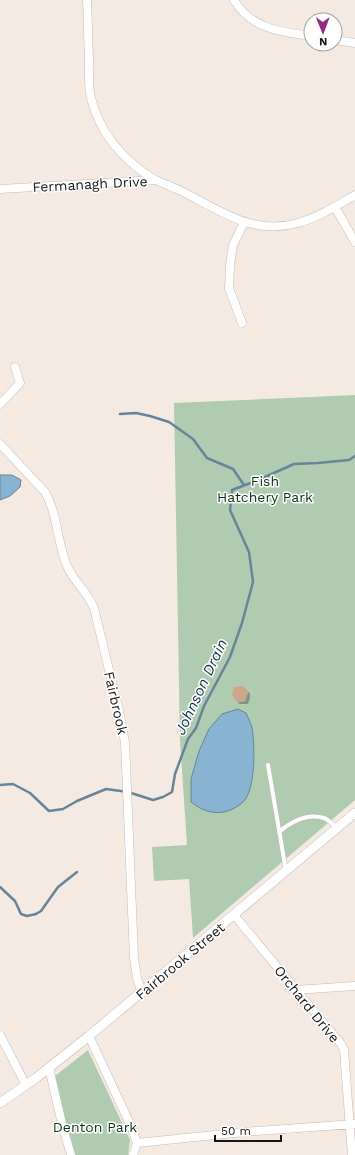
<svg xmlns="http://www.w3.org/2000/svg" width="355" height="1155" viewBox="0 0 355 1155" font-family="'Work Sans',sans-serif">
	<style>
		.green { fill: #afccb1 }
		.water { fill: #88b4d1; stroke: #678598 }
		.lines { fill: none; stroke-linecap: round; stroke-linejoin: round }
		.stream { stroke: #678598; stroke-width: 2.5 }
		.building { fill: #cfa688; filter: url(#shadow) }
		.service-casing { stroke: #c6bbb4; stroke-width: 5 }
		.minor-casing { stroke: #c6bbb4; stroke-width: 9 }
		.tertiary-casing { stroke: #c6bbb4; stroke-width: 10 }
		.service { stroke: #fff; stroke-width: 4 }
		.minor { stroke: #fff; stroke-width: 8 }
		.tertiary { stroke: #fff; stroke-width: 9 }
		.labels { text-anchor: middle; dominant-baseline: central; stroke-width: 3; stroke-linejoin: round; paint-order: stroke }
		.street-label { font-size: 14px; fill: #1a1613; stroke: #fff }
		.park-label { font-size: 14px; fill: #083412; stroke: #fff }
		.water-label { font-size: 15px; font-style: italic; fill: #0d3247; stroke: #fff }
	</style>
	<defs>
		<filter id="shadow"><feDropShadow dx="3" dy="3" stdDeviation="0" flood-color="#0004"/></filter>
	</defs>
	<rect width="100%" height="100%" fill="#f5eae2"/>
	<!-- green -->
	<path class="green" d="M 355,395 L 355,800 L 193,938 L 189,879 L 154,881 L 152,847 L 187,845 L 180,741 L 174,403 Z
		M 88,1050 L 130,1140 L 128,1155 L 76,1155 L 71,1148 L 55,1076 Z"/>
	<!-- water -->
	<path class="water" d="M 0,475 L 12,475 L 21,480 L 20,487 L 10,496 L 0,500 Z
		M 238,709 L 246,713 C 248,718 251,723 252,728 C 255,744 256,790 243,802 C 239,806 230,811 224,812 C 211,814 201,810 191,802 L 191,779 L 199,751 L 209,729 L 222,714 Z"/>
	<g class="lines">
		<!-- stream -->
		<path class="stream" d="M 120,414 L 136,413 L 150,416 L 169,422 L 193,439 L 207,458 L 233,469 L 244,485
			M 0,785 L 13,784 L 30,793 L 49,811 L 63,809 L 77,801 L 106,789 L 128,792 L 153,800 L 163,797 L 172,792 L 175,774 L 188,739 L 196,728 L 204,706 L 230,657 L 242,623 L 253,582 L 249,552 L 230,510 L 232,490 L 256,481 L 294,464 L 318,463 L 349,460 L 355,456
			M 0,887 L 15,901 L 21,914 L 27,916 L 36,914 L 41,911 L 58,887 L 77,872"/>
	</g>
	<!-- building -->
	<path class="building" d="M 243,686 L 248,692 L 245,701 L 237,702 L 232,695 L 234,687 Z"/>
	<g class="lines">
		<defs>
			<path id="service" d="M 268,765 L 286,871
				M 279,832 C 292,821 307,813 324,818 C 328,819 333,825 337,828"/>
			<path id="minor" d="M 87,0 C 88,19 88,39 89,58 C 89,71 88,85 91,98 C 100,134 124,161 155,180
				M 234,0 C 251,29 281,32 311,36
				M 335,40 L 355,43
				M 0,189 L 156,180 C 164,184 173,187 181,191 C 220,210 252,236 298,223 C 319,217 336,206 355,195
				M 335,207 L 355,242
				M 242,323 L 229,288 L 230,265 L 233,245 L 244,223
				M 0,404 L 20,383 L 15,367
				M 0,444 L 45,492 C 58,515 57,542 67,566 C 74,582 87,591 94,608 L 119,711 L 125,742 L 134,958 L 137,978 L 142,993
				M 234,915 L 341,1044 L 344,1050 L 352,1155
				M 295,990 L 355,986
				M 0,1035 L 26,1085
				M 89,1036 L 131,1126 L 137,1143 L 133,1155
				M 49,1068 L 63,1128 L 71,1155
				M 137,1143 L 244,1132 L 354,1124"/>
			<path id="tertiary" d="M 0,1103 L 36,1078 L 89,1036 L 355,813"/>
		</defs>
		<!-- service casing -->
		<use href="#service" class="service-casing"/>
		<!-- minor casing -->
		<use href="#minor" class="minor-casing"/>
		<!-- tertiary casing -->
		<use href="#tertiary" class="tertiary-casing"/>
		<!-- service -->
		<use href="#service" class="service"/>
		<!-- minor -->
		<use href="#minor" class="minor"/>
		<!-- tertiary -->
		<use href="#tertiary" class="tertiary"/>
	</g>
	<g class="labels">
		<!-- street labels -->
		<g class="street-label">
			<text transform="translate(90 184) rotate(-3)">Fermanagh Drive</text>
			<text transform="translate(116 703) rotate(77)">Fairbrook</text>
			<text transform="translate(180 961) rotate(-40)">Fairbrook Street</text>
			<text transform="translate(307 1004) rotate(51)">Orchard Drive</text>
		</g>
		<!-- park labels -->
		<g class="park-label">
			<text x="265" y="481">Fish<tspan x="265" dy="16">Hatchery Park</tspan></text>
			<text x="95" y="1127">Denton Park</text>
		</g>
		<!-- water labels -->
		<g class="water-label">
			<text transform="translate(201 687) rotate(-65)">Johnson Drain</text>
		</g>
	</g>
	<!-- north arrow -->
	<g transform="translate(323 32) rotate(179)"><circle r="19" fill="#ffffff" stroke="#a3a2a1"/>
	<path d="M0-3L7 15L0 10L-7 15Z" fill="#992785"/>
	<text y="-6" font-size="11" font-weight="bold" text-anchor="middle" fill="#1a1613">N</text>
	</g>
	<!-- scale -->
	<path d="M215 1135v6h66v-6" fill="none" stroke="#1a1613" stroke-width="2"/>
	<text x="221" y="1135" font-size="12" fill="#1a1613" stroke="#ffffff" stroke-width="3" paint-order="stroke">50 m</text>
</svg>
